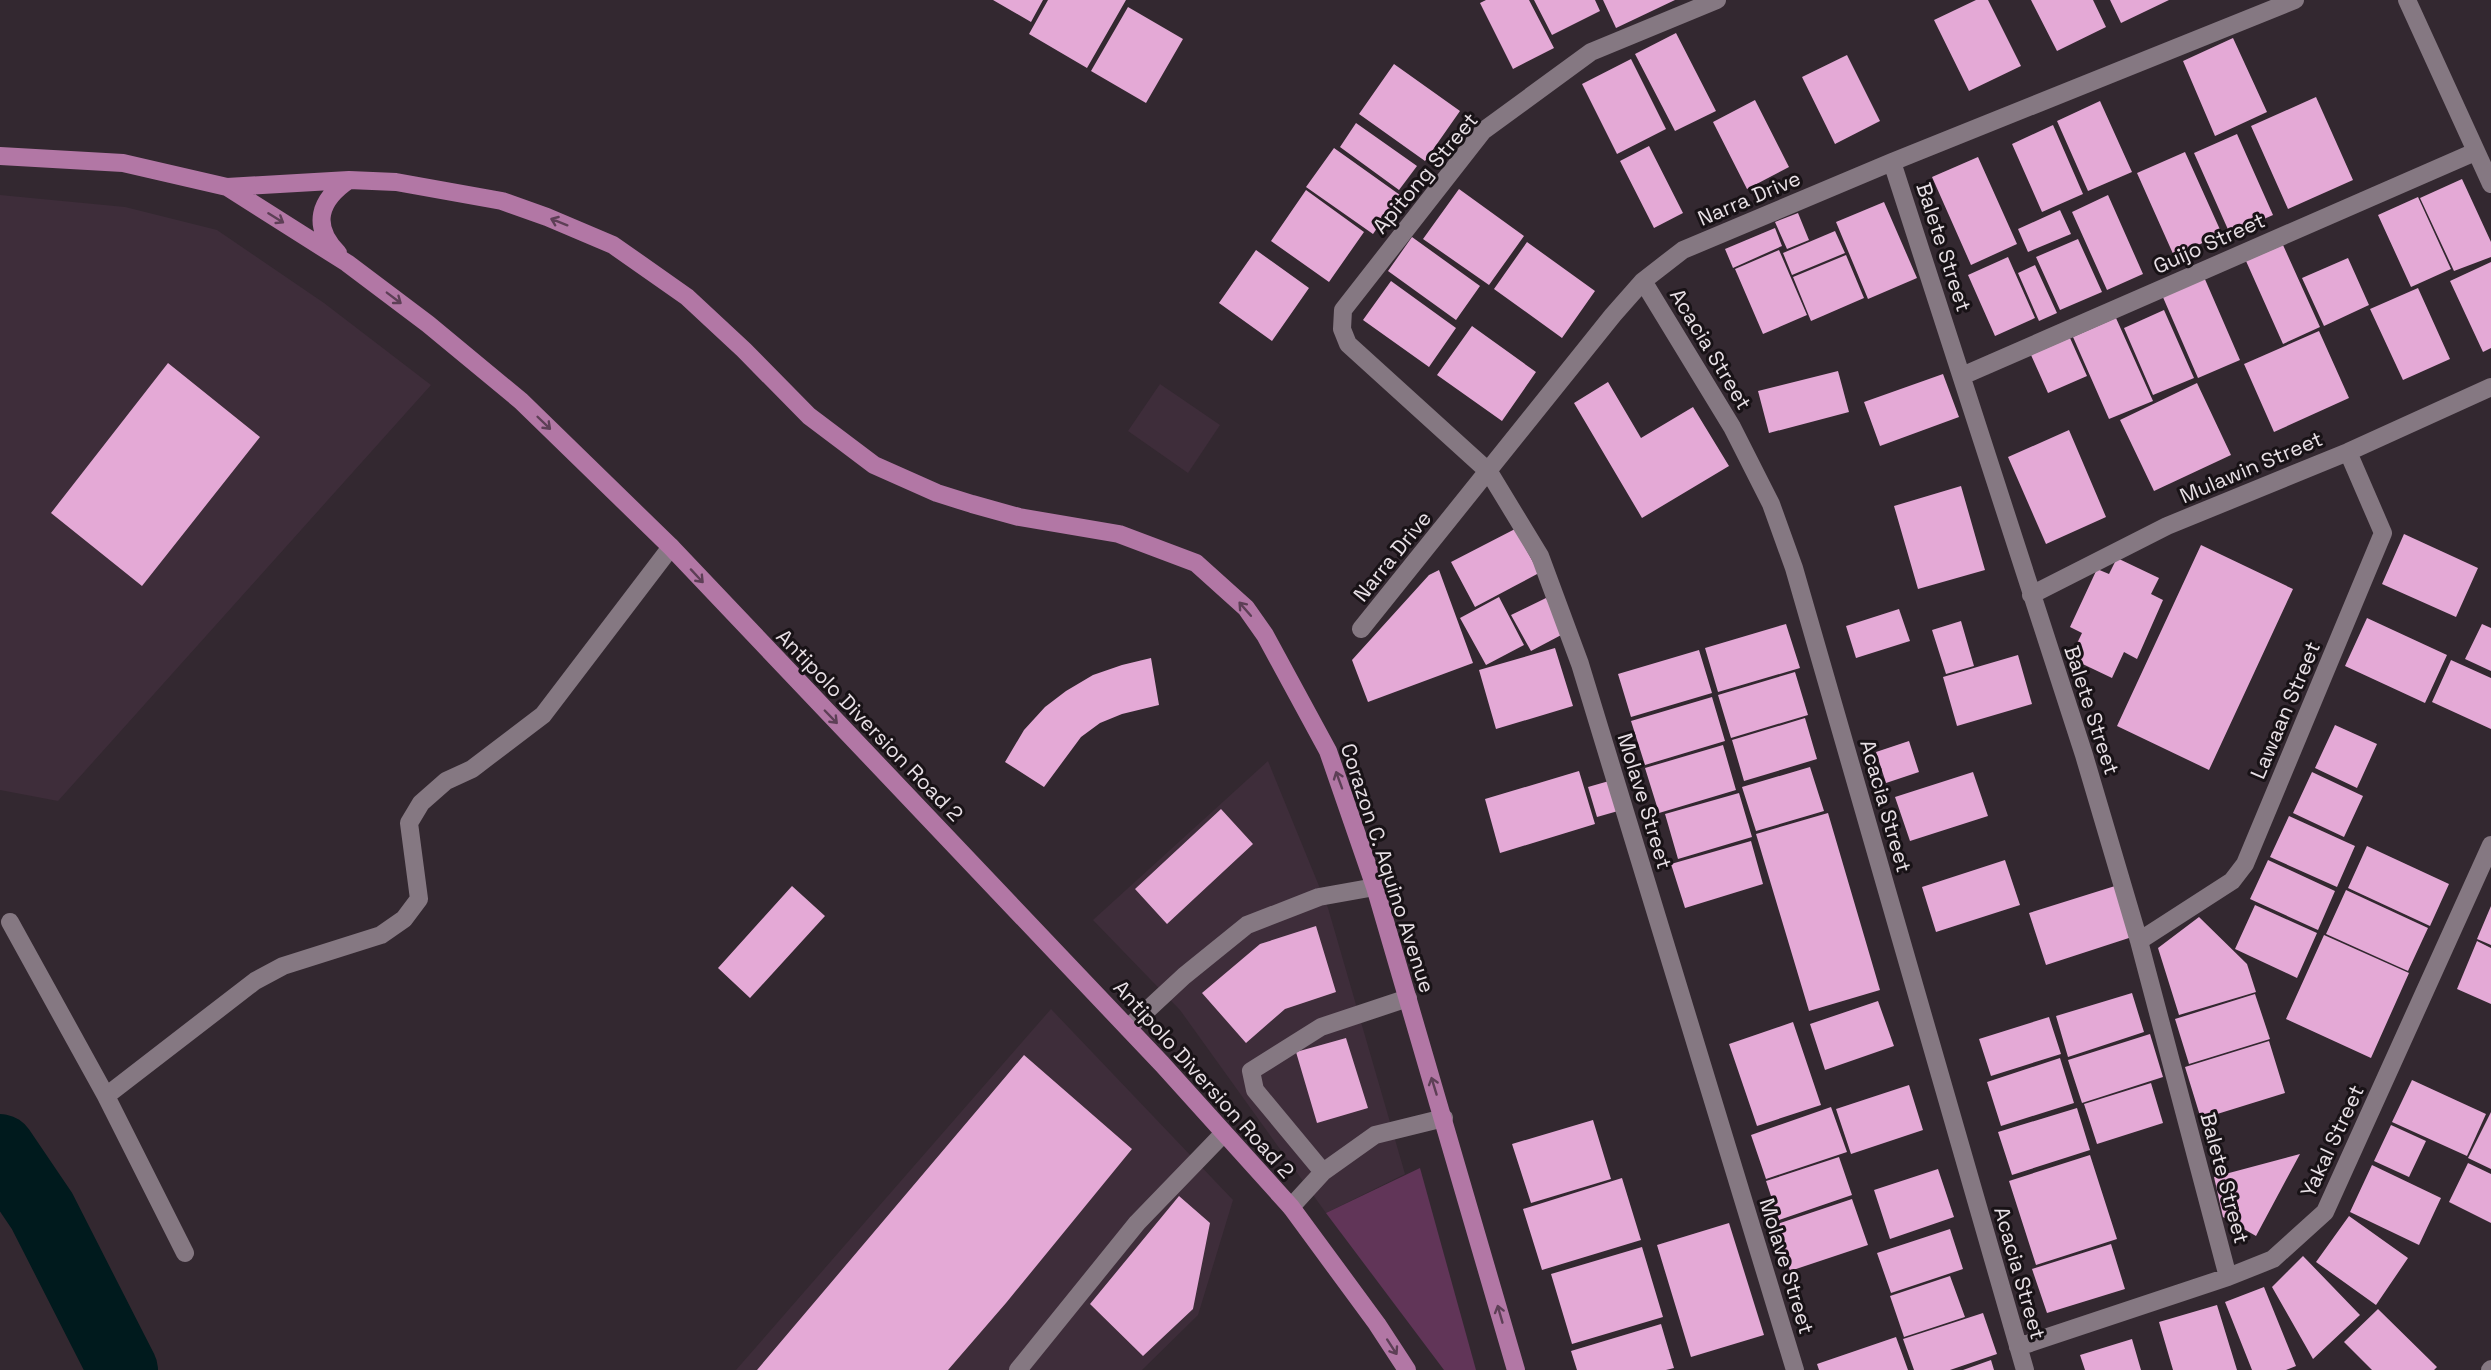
<svg xmlns="http://www.w3.org/2000/svg" width="2491" height="1370" viewBox="0 0 2491 1370" font-family="'Space Grotesk',sans-serif">
	<style>
		.built { fill: #3e2d3a }
		.green { fill: #613558 }
		.lines { fill: none; stroke-linecap: round; stroke-linejoin: round }
		.river { stroke: #001a1d; stroke-width: 70 }
		.building { fill: #e4a9d6 }
		.lane { stroke: #857882; stroke-width: 18 }
		.street { stroke: #857882; stroke-width: 18 }
		.primary { stroke: #b277a5; stroke-width: 18 }
		.oneway { stroke: #5d3f56 }
		.labels { text-anchor: middle; dominant-baseline: central; stroke-width: 6; stroke-linejoin: round; paint-order: stroke }
		.street-label { font-size: 21px; fill: #e8e0e6; stroke: #181216 }
	</style>
	<rect width="100%" height="100%" fill="#332830"/>
	<!-- built -->
	<path class="built" d="M 0,195 L 125,207 L 217,230 L 324,303 L 431,385 L 58,801 L 0,790 Z
		M 1160,384 L 1220,425 L 1188,473 L 1128,431 Z
		M 1268,761 L 1328,908 L 1405,1174 L 1326,1213 L 1180,1010 L 1093,920 Z
		M 1051,1009 L 1233,1200 L 1198,1315 L 1142,1370 L 736,1370 Z"/>
	<!-- green -->
	<path class="green" d="M 1420,1168 L 1476,1370 L 1444,1370 L 1326,1213 Z"/>
	<g class="lines">
		<!-- river -->
		<path class="river" d="M 0,1149 L 42,1211 L 123,1370"/>
	</g>
	<!-- building -->
	<path class="building" d="M 993,0 L 1043,0 L 1031,22 Z
		M 1048,0 L 1126,0 L 1087,68 L 1029,34 Z
		M 1486,0 L 1529,0 L 1554,48 L 1513,69 L 1480,3 Z
		M 1534,0 L 1595,0 L 1600,11 L 1552,35 Z
		M 1603,0 L 1675,0 L 1616,28 Z
		M 1976,0 L 1988,0 L 2021,66 L 1969,91 L 1934,20 Z
		M 2031,0 L 2093,0 L 2106,27 L 2057,51 Z
		M 2110,0 L 2169,0 L 2121,23 Z
		M 1128,7 L 1183,39 L 1146,103 L 1091,71 Z
		M 1676,33 L 1716,111 L 1675,131 L 1635,54 Z
		M 2233,38 L 2267,112 L 2215,136 L 2183,61 Z
		M 1847,55 L 1880,121 L 1835,144 L 1802,77 Z
		M 1631,59 L 1666,129 L 1617,154 L 1582,84 Z
		M 1394,64 L 1460,111 L 1425,161 L 1359,114 Z
		M 2316,97 L 2353,180 L 2288,209 L 2251,126 Z
		M 1755,100 L 1789,167 L 1747,189 L 1713,122 Z
		M 2100,101 L 2132,172 L 2088,191 L 2057,121 Z
		M 1356,123 L 1417,166 L 1399,190 L 1340,147 Z
		M 2053,125 L 2083,194 L 2042,212 L 2012,144 Z
		M 2237,134 L 2273,215 L 2230,234 L 2194,153 Z
		M 1649,146 L 1683,213 L 1654,228 L 1620,161 Z
		M 1334,148 L 1400,195 L 1373,234 L 1306,187 Z
		M 2185,152 L 2222,234 L 2174,256 L 2137,173 Z
		M 1978,157 L 2017,244 L 1971,265 L 1932,177 Z
		M 2462,179 L 2491,242 L 2491,257 L 2454,271 L 2420,198 Z
		M 1459,189 L 1524,236 L 1489,285 L 1423,239 Z
		M 1306,190 L 1364,232 L 1329,282 L 1271,241 Z
		M 2108,195 L 2143,274 L 2107,290 L 2072,212 Z
		M 2418,197 L 2451,269 L 2411,287 L 2378,215 Z
		M 1884,202 L 1917,278 L 1868,299 L 1836,222 Z
		M 2060,210 L 2071,234 L 2028,252 L 2018,229 Z
		M 1798,213 L 1809,240 L 1787,249 L 1775,222 Z
		M 1775,228 L 1782,246 L 1733,268 L 1725,249 Z
		M 1835,231 L 1845,253 L 1792,275 L 1783,253 Z
		M 1412,237 L 1480,286 L 1456,320 L 1388,271 Z
		M 2078,239 L 2102,292 L 2060,310 L 2036,257 Z
		M 1527,242 L 1595,291 L 1562,338 L 1494,289 Z
		M 2283,245 L 2320,327 L 2283,344 L 2246,261 Z
		M 1256,250 L 1309,288 L 1272,341 L 1219,303 Z
		M 1779,250 L 1807,315 L 1763,334 L 1735,269 Z
		M 1846,255 L 1864,298 L 1811,321 L 1793,277 Z
		M 2008,257 L 2035,318 L 1995,336 L 1968,275 Z
		M 2348,258 L 2369,305 L 2324,326 L 2302,278 Z
		M 2491,262 L 2491,348 L 2483,352 L 2450,281 Z
		M 2035,265 L 2057,313 L 2039,321 L 2018,273 Z
		M 2204,277 L 2240,360 L 2198,378 L 2162,295 Z
		M 1391,281 L 1456,328 L 1429,367 L 1363,320 Z
		M 2418,288 L 2450,359 L 2403,380 L 2370,309 Z
		M 2164,310 L 2194,378 L 2153,395 L 2124,328 Z
		M 2116,318 L 2153,401 L 2109,419 L 2073,337 Z
		M 1472,326 L 1536,372 L 1502,421 L 1437,375 Z
		M 2319,331 L 2349,398 L 2274,432 L 2244,364 Z
		M 2070,338 L 2087,376 L 2048,393 L 2031,355 Z
		M 168,363 L 260,437 L 142,586 L 51,513 Z
		M 1838,371 L 1849,412 L 1769,433 L 1758,391 Z
		M 1943,374 L 1959,417 L 1880,446 L 1864,402 Z
		M 1608,382 L 1641,438 L 1693,407 L 1729,466 L 1642,518 L 1574,403 Z
		M 2197,383 L 2231,455 L 2154,491 L 2120,420 Z
		M 2069,430 L 2106,517 L 2046,544 L 2008,457 Z
		M 1961,486 L 1985,570 L 1918,589 L 1894,506 Z
		M 1515,529 L 1539,573 L 1475,607 L 1451,562 Z
		M 2404,534 L 2478,568 L 2456,617 L 2382,584 Z
		M 2201,545 L 2293,589 L 2209,770 L 2117,726 Z
		M 2117,558 L 2159,578 L 2151,594 L 2163,600 L 2137,659 L 2124,652 L 2112,678 L 2070,658 L 2082,633 L 2070,627 L 2097,569 L 2109,574 Z
		M 1439,570 L 1473,663 L 1368,702 L 1352,660 L 1429,575 Z
		M 1499,597 L 1524,645 L 1486,665 L 1460,618 Z
		M 1546,598 L 1565,633 L 1531,651 L 1511,615 Z
		M 1899,609 L 1910,641 L 1856,658 L 1846,626 Z
		M 2367,618 L 2447,655 L 2425,703 L 2345,666 Z
		M 1961,621 L 1974,666 L 1946,674 L 1932,630 Z
		M 1786,624 L 1800,668 L 1718,692 L 1705,648 Z
		M 2482,624 L 2491,628 L 2491,671 L 2465,659 Z
		M 1555,648 L 1573,706 L 1496,729 L 1479,670 Z
		M 1699,650 L 1712,693 L 1631,717 L 1618,674 Z
		M 2018,655 L 2032,704 L 1957,726 L 1943,677 Z
		M 1151,658 L 1159,705 L 1122,714 L 1100,723 L 1081,737 L 1044,787 L 1005,762 L 1024,730 L 1045,707 L 1066,691 L 1093,675 L 1122,665 Z
		M 2451,660 L 2491,678 L 2491,729 L 2432,702 Z
		M 1795,672 L 1808,715 L 1731,738 L 1718,695 Z
		M 1712,697 L 1725,741 L 1645,765 L 1631,721 Z
		M 1805,718 L 1817,759 L 1744,781 L 1732,740 Z
		M 2335,725 L 2377,744 L 2357,788 L 2315,768 Z
		M 1909,741 L 1919,772 L 1886,783 L 1876,752 Z
		M 1723,745 L 1736,790 L 1659,813 L 1645,768 Z
		M 1810,767 L 1824,811 L 1756,831 L 1742,787 Z
		M 1579,771 L 1595,824 L 1500,853 L 1485,799 Z
		M 1973,772 L 1988,816 L 1910,841 L 1895,797 Z
		M 2312,772 L 2363,796 L 2344,837 L 2293,813 Z
		M 1609,781 L 1618,811 L 1597,817 L 1588,787 Z
		M 1739,793 L 1752,837 L 1678,859 L 1665,814 Z
		M 1221,809 L 1253,844 L 1167,924 L 1135,889 Z
		M 1828,813 L 1880,990 L 1809,1011 L 1756,834 Z
		M 2289,816 L 2355,846 L 2337,887 L 2270,857 Z
		M 1751,841 L 1763,884 L 1685,908 L 1671,864 Z
		M 2367,846 L 2449,884 L 2430,926 L 2348,888 Z
		M 2005,860 L 2020,905 L 1936,932 L 1922,887 Z
		M 2268,860 L 2335,891 L 2318,930 L 2250,899 Z
		M 792,886 L 825,916 L 750,998 L 718,968 Z
		M 2115,886 L 2132,937 L 2046,965 L 2029,913 Z
		M 2346,890 L 2428,928 L 2408,971 L 2326,934 Z
		M 2255,905 L 2317,933 L 2297,978 L 2235,949 Z
		M 2491,906 L 2491,945 L 2477,939 Z
		M 2199,917 L 2247,964 L 2256,992 L 2179,1015 L 2158,948 Z
		M 1316,926 L 1336,992 L 1285,1009 L 1246,1043 L 1202,993 L 1260,944 Z
		M 2324,935 L 2409,973 L 2371,1058 L 2286,1019 Z
		M 2477,941 L 2491,948 L 2491,1004 L 2457,989 Z
		M 2132,993 L 2144,1032 L 2068,1057 L 2056,1016 Z
		M 2255,994 L 2270,1039 L 2189,1064 L 2175,1019 Z
		M 1878,1001 L 1894,1046 L 1825,1070 L 1810,1024 Z
		M 2049,1017 L 2061,1054 L 1991,1076 L 1979,1039 Z
		M 1793,1022 L 1821,1105 L 1757,1126 L 1729,1044 Z
		M 2150,1034 L 2163,1077 L 2082,1103 L 2068,1060 Z
		M 1346,1038 L 1368,1108 L 1317,1123 L 1296,1052 Z
		M 2269,1041 L 2285,1093 L 2201,1119 L 2185,1067 Z
		M 1024,1055 L 1132,1149 L 1006,1303 L 948,1370 L 757,1370 Z
		M 2060,1058 L 2074,1103 L 2001,1126 L 1987,1082 Z
		M 2412,1080 L 2486,1114 L 2467,1156 L 2392,1122 Z
		M 2151,1083 L 2163,1123 L 2097,1144 L 2084,1104 Z
		M 1909,1085 L 1923,1130 L 1851,1154 L 1836,1109 Z
		M 1831,1107 L 1847,1152 L 1766,1179 L 1751,1135 Z
		M 2077,1108 L 2090,1150 L 2012,1175 L 1998,1132 Z
		M 2491,1112 L 2491,1169 L 2468,1158 Z
		M 1593,1120 L 1611,1179 L 1531,1203 L 1512,1144 Z
		M 2391,1125 L 2426,1141 L 2409,1177 L 2374,1161 Z
		M 2300,1154 L 2256,1236 L 2223,1217 L 2214,1177 Z
		M 2090,1155 L 2117,1239 L 2036,1265 L 2009,1181 Z
		M 1839,1157 L 1852,1195 L 1779,1220 L 1766,1181 Z
		M 2468,1163 L 2491,1174 L 2491,1223 L 2449,1202 Z
		M 2372,1165 L 2441,1198 L 2419,1245 L 2350,1212 Z
		M 1938,1169 L 1954,1217 L 1890,1239 L 1874,1190 Z
		M 1622,1178 L 1641,1240 L 1542,1270 L 1523,1209 Z
		M 1179,1196 L 1210,1223 L 1193,1309 L 1143,1356 L 1090,1304 Z
		M 1852,1199 L 1868,1245 L 1790,1271 L 1774,1225 Z
		M 2349,1216 L 2408,1258 L 2376,1305 L 2316,1262 Z
		M 1729,1223 L 1764,1335 L 1691,1357 L 1657,1245 Z
		M 1950,1229 L 1963,1269 L 1891,1293 L 1877,1253 Z
		M 2111,1244 L 2125,1289 L 2047,1313 L 2032,1269 Z
		M 1642,1247 L 1663,1317 L 1572,1344 L 1551,1274 Z
		M 2303,1256 L 2360,1315 L 2313,1359 L 2272,1287 Z
		M 1950,1276 L 1965,1317 L 1904,1337 L 1890,1296 Z
		M 2264,1287 L 2296,1366 L 2286,1370 L 2252,1370 L 2225,1302 Z
		M 2217,1305 L 2237,1370 L 2173,1370 L 2159,1322 Z
		M 2378,1309 L 2437,1367 L 2434,1370 L 2372,1370 L 2344,1342 Z
		M 1983,1313 L 1997,1354 L 1950,1370 L 1914,1370 L 1903,1339 Z
		M 1661,1324 L 1674,1368 L 1666,1370 L 1577,1370 L 1571,1351 Z
		M 1896,1337 L 1908,1370 L 1819,1370 L 1817,1364 Z
		M 2132,1339 L 2141,1370 L 2085,1370 L 2080,1355 Z
		M 1991,1360 L 1994,1370 L 1963,1370 Z"/>
	<g class="lines">
		<!-- lane -->
		<path class="lane" d="M 1128,1028 L 1184,976 L 1247,925 L 1319,897 L 1375,887
			M 1323,1172 L 1255,1090 L 1251,1071 L 1321,1027 L 1408,998
			M 1291,1207 L 1323,1172 L 1375,1135 L 1444,1118
			M 1018,1370 L 1137,1223 L 1223,1134"/>
		<!-- street -->
		<path class="street" d="M 1717,0 L 1591,52 L 1483,131 L 1343,310 L 1342,329 L 1348,344 L 1489,472 L 1540,556 L 1580,664 L 1795,1370
			M 2407,0 L 2491,184
			M 1892,162 L 2084,755 L 2139,941 L 2228,1277
			M 1643,281 L 1732,427 L 1771,504 L 1794,568 L 2025,1370
			M 1962,376 L 2475,152
			M 2031,595 L 2167,526 L 2348,452 L 2491,387
			M 1361,629 L 1613,315 L 1643,281 L 1683,250 L 1892,162 L 2295,0
			M 10,922 L 106,1096 L 185,1253
			M 2139,941 L 2232,881 L 2245,864 L 2383,533 L 2348,452
			M 106,1096 L 255,981 L 283,966 L 381,935 L 404,919 L 419,899 L 409,823 L 421,803 L 446,781 L 472,769 L 543,715 L 671,547
			M 2018,1347 L 2228,1277 L 2273,1259 L 2325,1212 L 2491,845
			M 2490,1370 L 2491,1369"/>
		<!-- primary -->
		<path class="primary" d="M 0,156 L 123,163 L 227,187 L 349,180 L 396,182 L 502,201 L 547,217 L 613,245 L 687,297 L 744,350 L 809,416 L 874,465 L 937,493 L 972,504 L 1019,517 L 1119,534 L 1196,563 L 1246,608 L 1265,635 L 1328,751 L 1375,887 L 1516,1370
			M 227,187 L 347,263 L 428,324 L 521,401 L 671,547 L 1162,1064 L 1291,1207 L 1377,1324 L 1407,1370
			M 338,253 C 311,226 319,200 349,180"/>
	</g>
	<!-- one-way arrows -->
	<defs><path id="oneway-shaft" d="M-6 0H5M1.5-3L5.5 0L1.5 3" fill="none" stroke-width="1.6" stroke-linecap="round" stroke-linejoin="round" transform="scale(1.5)"/></defs>
	<g class="oneway">
		<use href="#oneway-shaft" transform="translate(276 218) rotate(32)"/>
		<use href="#oneway-shaft" transform="translate(559 222) rotate(-158)"/>
		<use href="#oneway-shaft" transform="translate(394 298) rotate(37)"/>
		<use href="#oneway-shaft" transform="translate(544 423) rotate(44)"/>
		<use href="#oneway-shaft" transform="translate(697 576) rotate(47)"/>
		<use href="#oneway-shaft" transform="translate(1245 609) rotate(-131)"/>
		<use href="#oneway-shaft" transform="translate(831 717) rotate(46)"/>
		<use href="#oneway-shaft" transform="translate(1339 780) rotate(-110)"/>
		<use href="#oneway-shaft" transform="translate(1434 1086) rotate(-107)"/>
		<use href="#oneway-shaft" transform="translate(1500 1314) rotate(-106)"/>
		<use href="#oneway-shaft" transform="translate(1392 1347) rotate(57)"/>
	</g>
	<g class="labels">
		<!-- street labels -->
		<g class="street-label">
			<text transform="translate(1425 173) rotate(-50)">Apitong Street</text>
			<text transform="translate(1749 198) rotate(-23)">Narra Drive</text>
			<text transform="translate(2209 243) rotate(-24)">Guijo Street</text>
			<text transform="translate(1944 247) rotate(72)">Balete Street</text>
			<text transform="translate(1711 349) rotate(59)">Acacia Street</text>
			<text transform="translate(2251 467) rotate(-23)">Mulawin Street</text>
			<text transform="translate(1392 556) rotate(-51)">Narra Drive</text>
			<text transform="translate(2092 710) rotate(72)">Balete Street</text>
			<text transform="translate(2285 710) rotate(-67)">Lawaan Street</text>
			<text transform="translate(870 725) rotate(46)">Antipolo Diversion Road 2</text>
			<text transform="translate(1645 801) rotate(73)">Molave Street</text>
			<text transform="translate(1886 806) rotate(74)">Acacia Street</text>
			<text transform="translate(1388 868) rotate(72)">Corazon C. Aquino Avenue</text>
			<text transform="translate(1204 1079) rotate(48)">Antipolo Diversion Road 2</text>
			<text transform="translate(2332 1141) rotate(-65)">Yakal Street</text>
			<text transform="translate(2225 1178) rotate(75)">Balete Street</text>
			<text transform="translate(1787 1266) rotate(73)">Molave Street</text>
			<text transform="translate(2020 1273) rotate(74)">Acacia Street</text>
		</g>
	</g>
</svg>
